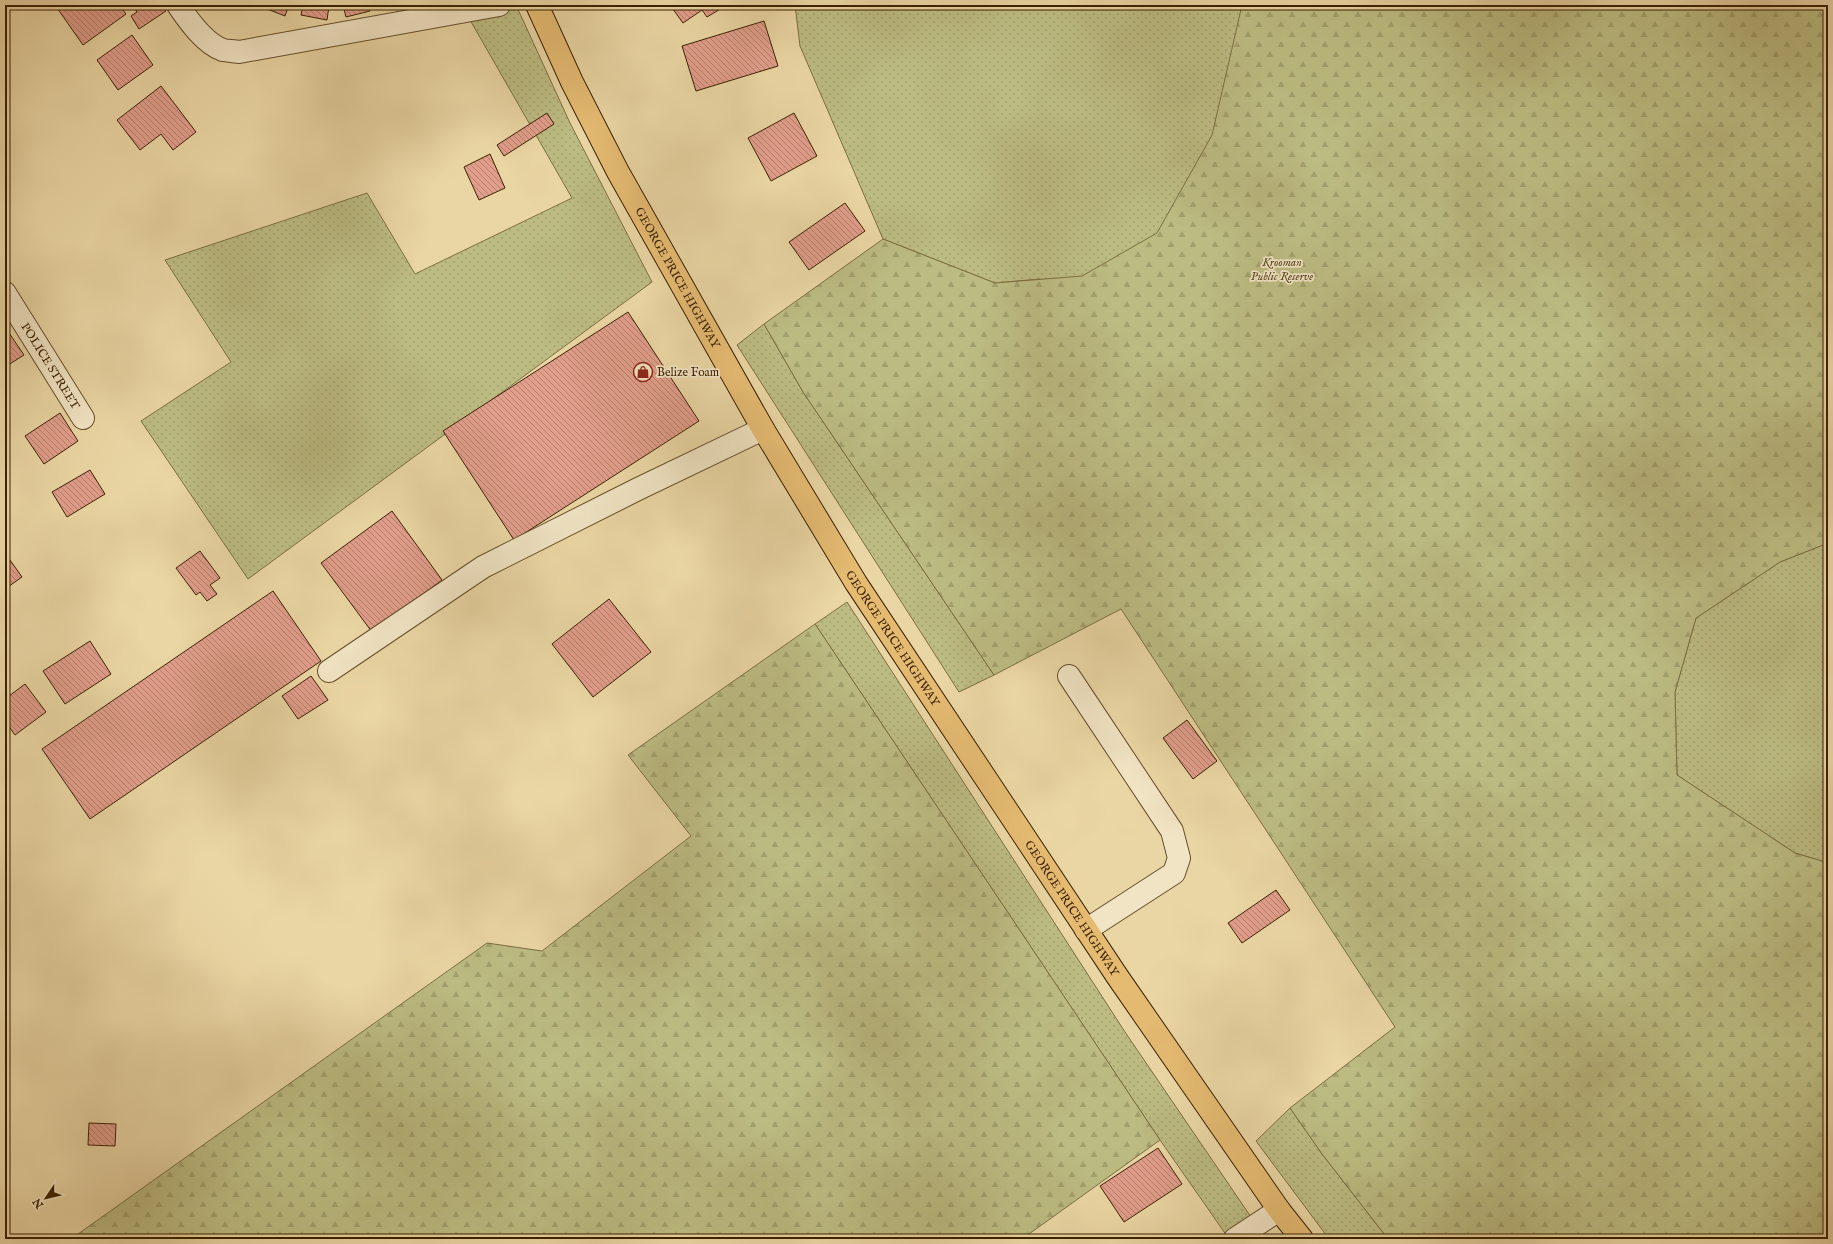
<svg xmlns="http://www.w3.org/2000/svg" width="1833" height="1244" viewBox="0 0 1833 1244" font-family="'IM FELL English',serif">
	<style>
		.grass { fill: url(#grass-dots); stroke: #7c6e42 }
		.forest { fill: url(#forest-firs); stroke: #7c6e42 }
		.building { fill: url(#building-back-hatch); stroke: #3b2101 }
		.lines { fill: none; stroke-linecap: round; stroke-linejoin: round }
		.minor-casing { stroke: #674e2a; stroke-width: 24 }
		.major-casing { stroke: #3b2101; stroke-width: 24 }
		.minor { stroke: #f1e4c4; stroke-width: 22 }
		.major { stroke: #e5bb72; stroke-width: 22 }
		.labels { text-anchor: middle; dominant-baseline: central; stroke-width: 3.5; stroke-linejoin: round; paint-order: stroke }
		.park-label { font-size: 12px; font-style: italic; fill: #5b4821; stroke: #f1e4c4 }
		.street-label { font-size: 12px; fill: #3b2101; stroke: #f1e4c4 }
		.poi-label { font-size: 12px; fill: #3b2101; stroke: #f1e4c4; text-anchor: start }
	</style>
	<defs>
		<pattern id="grass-dots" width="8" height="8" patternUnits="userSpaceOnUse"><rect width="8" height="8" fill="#bcbc82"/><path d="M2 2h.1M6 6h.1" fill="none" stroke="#a2a16e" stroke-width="1.8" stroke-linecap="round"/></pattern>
		<pattern id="forest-firs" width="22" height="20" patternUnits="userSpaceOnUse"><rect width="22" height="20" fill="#bcbc82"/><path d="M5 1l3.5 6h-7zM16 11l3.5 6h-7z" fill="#a2a16e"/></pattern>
		<pattern id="building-back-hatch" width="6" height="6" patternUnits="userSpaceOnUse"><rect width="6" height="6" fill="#e19e8b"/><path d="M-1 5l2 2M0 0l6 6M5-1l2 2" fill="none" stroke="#b8806f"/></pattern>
	</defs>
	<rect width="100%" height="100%" fill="#ead6a4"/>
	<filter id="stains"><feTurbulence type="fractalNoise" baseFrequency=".005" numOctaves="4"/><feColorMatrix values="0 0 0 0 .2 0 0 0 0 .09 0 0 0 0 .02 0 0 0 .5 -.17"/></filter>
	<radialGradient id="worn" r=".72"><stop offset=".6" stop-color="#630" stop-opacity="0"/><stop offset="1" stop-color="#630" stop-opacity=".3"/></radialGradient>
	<!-- grass -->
	<path class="grass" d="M 464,5 L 516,5 L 570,123 L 652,282 L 248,579 L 141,421 L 231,362 L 165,260 L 367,193 L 415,274 L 572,198 L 466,13 Z
		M 795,5 L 1828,5 L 1543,725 L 1040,279 L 995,283 L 883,239 L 800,46 Z
		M 764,324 L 803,392 L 994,675 L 959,692 L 737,345 Z
		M 1828,543 L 1828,862 L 1825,862 L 1795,853 L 1677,775 L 1675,692 L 1696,618 L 1780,562 Z
		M 847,602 L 1125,1032 L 1266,1239 L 1229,1239 L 1160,1140 L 815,624 Z
		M 1290,1108 L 1322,1154 L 1388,1239 L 1329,1239 L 1256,1141 Z"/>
	<!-- forest -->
	<path class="forest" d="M 1242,5 L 1828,5 L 1828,543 L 1780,562 L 1696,618 L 1675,692 L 1677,775 L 1795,853 L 1825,862 L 1828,862 L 1828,1239 L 1388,1239 L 1322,1154 L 1290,1108 L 1395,1027 L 1121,609 L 994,675 L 803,392 L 764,324 L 883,239 L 995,283 L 1082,276 L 1157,233 L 1212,135 Z
		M 815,624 L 1160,1140 L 1022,1239 L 71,1239 L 487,943 L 542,951 L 691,836 L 628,755 Z"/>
	<!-- building -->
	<path class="building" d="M 55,5 L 119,5 L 126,14 L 83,45 Z
		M 133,5 L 162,5 L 166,11 L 139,29 L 131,16 L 137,12 Z
		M 257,5 L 289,5 L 285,16 Z
		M 303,5 L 369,5 L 370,11 L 346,17 L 344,9 L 329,6 L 327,20 L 301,15 Z
		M 670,5 L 727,5 L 707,17 L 702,10 L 683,23 Z
		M 764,21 L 778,66 L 696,91 L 682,46 Z
		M 132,35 L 153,65 L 118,90 L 97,60 Z
		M 161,86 L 196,132 L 173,150 L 161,134 L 140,150 L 117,120 Z
		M 547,113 L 554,124 L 504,156 L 497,145 Z
		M 794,113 L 817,156 L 771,181 L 748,138 Z
		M 490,154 L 505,188 L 479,200 L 464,167 Z
		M 845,203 L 865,231 L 809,270 L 789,242 Z
		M 628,312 L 699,421 L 514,540 L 443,431 Z
		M 5,327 L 24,355 L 5,367 Z
		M 60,413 L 78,441 L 44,464 L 25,436 Z
		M 90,470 L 105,494 L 67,517 L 52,492 Z
		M 392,511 L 442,580 L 372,632 L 321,563 Z
		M 200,551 L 220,578 L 210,585 L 217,594 L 207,601 L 200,592 L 196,595 L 176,568 Z
		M 5,553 L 22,577 L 5,589 Z
		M 273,591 L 321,661 L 90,819 L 42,749 Z
		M 609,599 L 651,652 L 593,697 L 552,644 Z
		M 90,641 L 111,674 L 65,704 L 43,671 Z
		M 311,676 L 328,700 L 298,719 L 282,696 Z
		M 25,684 L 46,712 L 15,735 L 5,721 L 5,699 Z
		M 1187,720 L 1217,761 L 1193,779 L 1163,738 Z
		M 1276,890 L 1290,910 L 1242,943 L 1228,923 Z
		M 89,1123 L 116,1124 L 115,1146 L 88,1145 Z
		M 1158,1148 L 1182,1184 L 1124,1222 L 1100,1186 Z"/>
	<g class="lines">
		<defs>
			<g id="minor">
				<path d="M 178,5 C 188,20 205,44 223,50 C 228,51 234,51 239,52 L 499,5"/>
				<path id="s1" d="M 5,293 L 83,418"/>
				<path d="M 329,671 L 483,567 L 638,489 L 763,429"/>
				<path d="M 1069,676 L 1172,831 L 1179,858 L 1174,873 L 1086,930"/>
				<path d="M 1235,1239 L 1279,1210"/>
			</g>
			<g id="major">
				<path id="s2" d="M 537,5 L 572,82 L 618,172 L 763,429 L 856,583 L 1117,976 L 1279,1210 L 1302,1239"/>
			</g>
		</defs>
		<!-- minor casing -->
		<use href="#minor" class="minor-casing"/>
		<!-- major casing -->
		<use href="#major" class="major-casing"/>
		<!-- minor -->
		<use href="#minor" class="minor"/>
		<!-- major -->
		<use href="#major" class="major"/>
	</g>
	<!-- icons -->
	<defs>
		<symbol id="shop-ring" viewBox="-11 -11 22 22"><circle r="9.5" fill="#f1e4c4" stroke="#8f2418" stroke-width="1.5"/><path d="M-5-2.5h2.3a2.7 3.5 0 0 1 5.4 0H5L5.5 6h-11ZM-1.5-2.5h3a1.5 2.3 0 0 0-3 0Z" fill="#8f2418"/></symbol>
	</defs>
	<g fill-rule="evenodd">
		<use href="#shop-ring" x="632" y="361" width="22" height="22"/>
	</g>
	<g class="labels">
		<!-- park labels -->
		<g class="park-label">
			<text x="1282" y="262">Krooman<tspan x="1282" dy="14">Public Reserve</tspan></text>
		</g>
		<!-- street labels -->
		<g class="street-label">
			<text stroke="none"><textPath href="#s2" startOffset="307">GEORGE PRICE HIGHWAY</textPath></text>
			<text stroke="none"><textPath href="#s1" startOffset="86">POLICE STREET</textPath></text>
			<text stroke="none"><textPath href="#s2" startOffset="727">GEORGE PRICE HIGHWAY</textPath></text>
			<text stroke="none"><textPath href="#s2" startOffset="1051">GEORGE PRICE HIGHWAY</textPath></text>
		</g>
		<!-- poi labels -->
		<g class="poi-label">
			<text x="657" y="372">Belize Foam</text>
		</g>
	</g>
	<!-- margin -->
	<rect width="1833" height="1244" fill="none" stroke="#ead6a4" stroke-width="20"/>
	<rect x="6" y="6" width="1821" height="1232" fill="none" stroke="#3b2101" stroke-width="2"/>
	<rect x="10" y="10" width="1813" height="1224" fill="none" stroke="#3b2101"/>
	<!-- north arrow -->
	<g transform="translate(46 1198) rotate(235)" stroke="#f1e4c4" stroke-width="3" paint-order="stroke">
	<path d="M0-3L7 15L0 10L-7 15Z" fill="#3b2101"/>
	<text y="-6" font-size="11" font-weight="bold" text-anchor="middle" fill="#3b2101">N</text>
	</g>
	<rect width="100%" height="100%" filter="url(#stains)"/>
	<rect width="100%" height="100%" fill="url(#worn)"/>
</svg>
